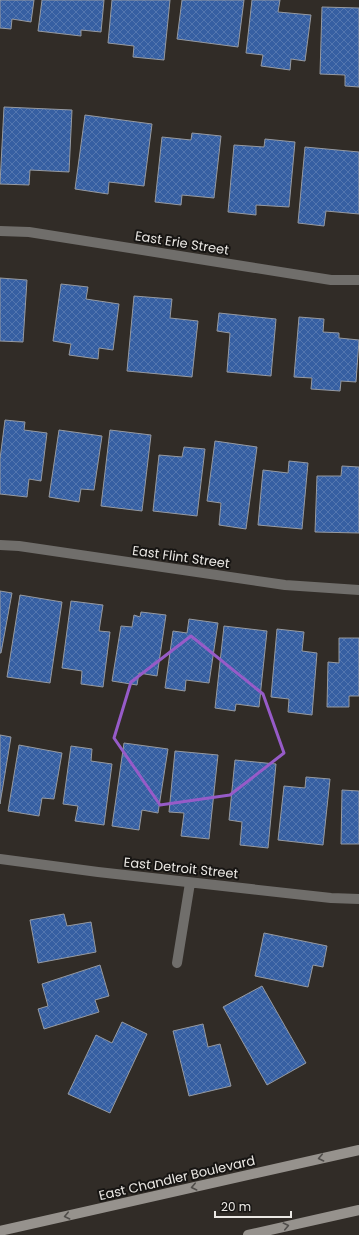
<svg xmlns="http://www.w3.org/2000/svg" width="359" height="1235" viewBox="0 0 359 1235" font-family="Poppins,sans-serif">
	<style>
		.building { fill: url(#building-cross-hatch); stroke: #969aa1 }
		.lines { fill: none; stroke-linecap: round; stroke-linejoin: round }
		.street { stroke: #706e6b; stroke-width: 10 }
		.secondary { stroke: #96928d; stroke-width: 10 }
		.oneway { stroke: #504d4a }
		.marked { fill: none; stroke: #975bc8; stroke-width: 3; stroke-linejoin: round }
		.labels { text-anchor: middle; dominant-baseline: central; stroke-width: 4; stroke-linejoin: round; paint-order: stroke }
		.street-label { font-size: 13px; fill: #ebe8e4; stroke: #171513 }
	</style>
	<defs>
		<pattern id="building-cross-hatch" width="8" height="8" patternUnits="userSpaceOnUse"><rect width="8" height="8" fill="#365fa2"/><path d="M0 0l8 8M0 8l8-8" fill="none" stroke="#5376af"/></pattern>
	</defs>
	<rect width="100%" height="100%" fill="#312c27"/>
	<!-- building -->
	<path class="building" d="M 0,0 L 34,0 L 31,22 L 12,19 L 11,29 L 0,28 Z
		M 42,0 L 104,0 L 101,32 L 81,30 L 81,36 L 38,31 Z
		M 112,0 L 170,0 L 164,60 L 133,57 L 134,46 L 108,43 Z
		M 182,0 L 244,0 L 238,47 L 177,39 Z
		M 252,0 L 280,0 L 278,12 L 311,15 L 305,61 L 291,59 L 290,70 L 261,66 L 263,55 L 246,53 Z
		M 322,7 L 359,8 L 359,87 L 345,86 L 345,75 L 320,74 Z
		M 4,107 L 72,110 L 69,172 L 30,170 L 29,185 L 0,184 Z
		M 85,115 L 152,124 L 144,186 L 109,182 L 108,194 L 75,189 Z
		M 192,133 L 221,136 L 214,198 L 182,195 L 181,205 L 155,202 L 162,137 L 191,140 Z
		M 265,139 L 295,142 L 289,207 L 256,205 L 256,215 L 228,212 L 234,145 L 264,147 Z
		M 305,147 L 359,152 L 359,214 L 326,211 L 324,226 L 298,223 Z
		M 0,278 L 27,280 L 23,342 L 0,341 Z
		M 61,284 L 88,287 L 86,299 L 119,304 L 113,350 L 99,348 L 98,359 L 69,355 L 71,344 L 53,341 Z
		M 134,296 L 172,299 L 170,318 L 198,321 L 192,377 L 127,371 Z
		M 219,313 L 276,319 L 271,376 L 227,372 L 230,333 L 217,331 Z
		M 299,317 L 324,319 L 323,332 L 339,333 L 339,338 L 359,340 L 356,382 L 341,381 L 340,391 L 311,389 L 312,378 L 294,377 Z
		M 5,420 L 25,422 L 24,430 L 47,433 L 41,481 L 29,479 L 27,497 L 0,494 L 0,459 Z
		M 59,430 L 102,436 L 94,490 L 81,489 L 79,502 L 49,497 Z
		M 110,430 L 151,435 L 142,511 L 101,506 Z
		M 215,441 L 257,447 L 246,529 L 219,525 L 221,503 L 207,501 Z
		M 184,447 L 205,449 L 197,516 L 153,511 L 159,455 L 182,457 Z
		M 289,461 L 308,463 L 302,529 L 258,525 L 263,470 L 288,473 Z
		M 342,466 L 359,467 L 359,533 L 315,532 L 317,476 L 341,476 Z
		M 0,591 L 12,593 L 1,653 L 0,653 Z
		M 20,595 L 62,602 L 50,683 L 7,677 Z
		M 71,601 L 103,605 L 99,631 L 110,632 L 103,687 L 81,684 L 82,671 L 62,668 Z
		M 141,612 L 166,615 L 157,676 L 139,673 L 137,685 L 112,681 L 121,626 L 132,627 L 134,615 L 140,617 Z
		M 189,619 L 218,623 L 209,683 L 186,680 L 185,691 L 165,688 L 173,631 L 187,633 Z
		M 224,626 L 267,631 L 259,707 L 236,704 L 235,711 L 215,708 Z
		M 277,629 L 304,632 L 302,651 L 317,653 L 312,715 L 288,712 L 289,699 L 271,697 Z
		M 339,638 L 359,638 L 359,696 L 349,696 L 349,707 L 327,707 L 328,662 L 339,663 Z
		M 0,735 L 11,737 L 0,804 Z
		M 124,743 L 168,749 L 158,813 L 142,810 L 139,830 L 112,826 Z
		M 19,745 L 62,753 L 54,799 L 42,798 L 39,816 L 8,811 Z
		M 71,746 L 92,749 L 91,761 L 112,764 L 104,825 L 75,821 L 78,806 L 63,804 Z
		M 175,751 L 218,755 L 209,839 L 181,836 L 184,813 L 169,812 Z
		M 235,760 L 276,764 L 268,848 L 240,845 L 242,822 L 229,820 Z
		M 306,777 L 330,779 L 323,845 L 278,840 L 284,786 L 305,788 Z
		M 342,790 L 359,791 L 359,844 L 341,844 Z
		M 64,914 L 67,926 L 91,922 L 96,952 L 38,963 L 30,920 Z
		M 264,933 L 327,946 L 323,967 L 313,965 L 308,987 L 255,976 Z
		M 100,965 L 109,996 L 95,1000 L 99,1012 L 44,1029 L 38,1009 L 48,1006 L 42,984 Z
		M 262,986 L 306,1063 L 267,1085 L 223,1007 Z
		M 122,1022 L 147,1034 L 110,1113 L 68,1094 L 96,1035 L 112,1043 Z
		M 203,1024 L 208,1047 L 220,1044 L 231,1086 L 189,1096 L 173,1031 Z"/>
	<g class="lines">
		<!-- street -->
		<path class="street" d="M 0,231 L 29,232 L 331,280 L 359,280
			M 0,545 L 19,546 L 285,585 L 359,590
			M 0,859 L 98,872 L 331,898 L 359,899
			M 177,963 L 190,883"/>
		<!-- secondary -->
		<path class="secondary" d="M 0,1231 L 359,1150
			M 248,1235 L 359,1210"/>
	</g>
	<!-- one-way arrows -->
	<defs><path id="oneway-chevron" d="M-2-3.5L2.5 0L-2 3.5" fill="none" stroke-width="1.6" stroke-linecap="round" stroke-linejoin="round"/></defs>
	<g class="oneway">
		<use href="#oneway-chevron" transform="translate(321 1158) rotate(168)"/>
		<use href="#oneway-chevron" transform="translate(194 1187) rotate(167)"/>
		<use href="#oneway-chevron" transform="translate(67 1216) rotate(167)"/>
		<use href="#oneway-chevron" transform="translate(286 1226) rotate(-13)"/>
	</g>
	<!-- marked area -->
	<path class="marked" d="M 191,636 L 263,694 L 284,753 L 230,795 L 160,805 L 114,738 L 131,682 Z"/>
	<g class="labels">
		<!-- street labels -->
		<g class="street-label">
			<text transform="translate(182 243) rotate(9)">East Erie Street</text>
			<text transform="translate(181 557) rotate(8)">East Flint Street</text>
			<text transform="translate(181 868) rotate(6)">East Detroit Street</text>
			<text transform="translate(177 1178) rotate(-13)">East Chandler Boulevard</text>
		</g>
	</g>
	<!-- scale -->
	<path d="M215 1211v6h76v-6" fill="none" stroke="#ebe8e4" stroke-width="2"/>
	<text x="221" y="1211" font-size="12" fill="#ebe8e4" stroke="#171513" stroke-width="3" paint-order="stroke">20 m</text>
</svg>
